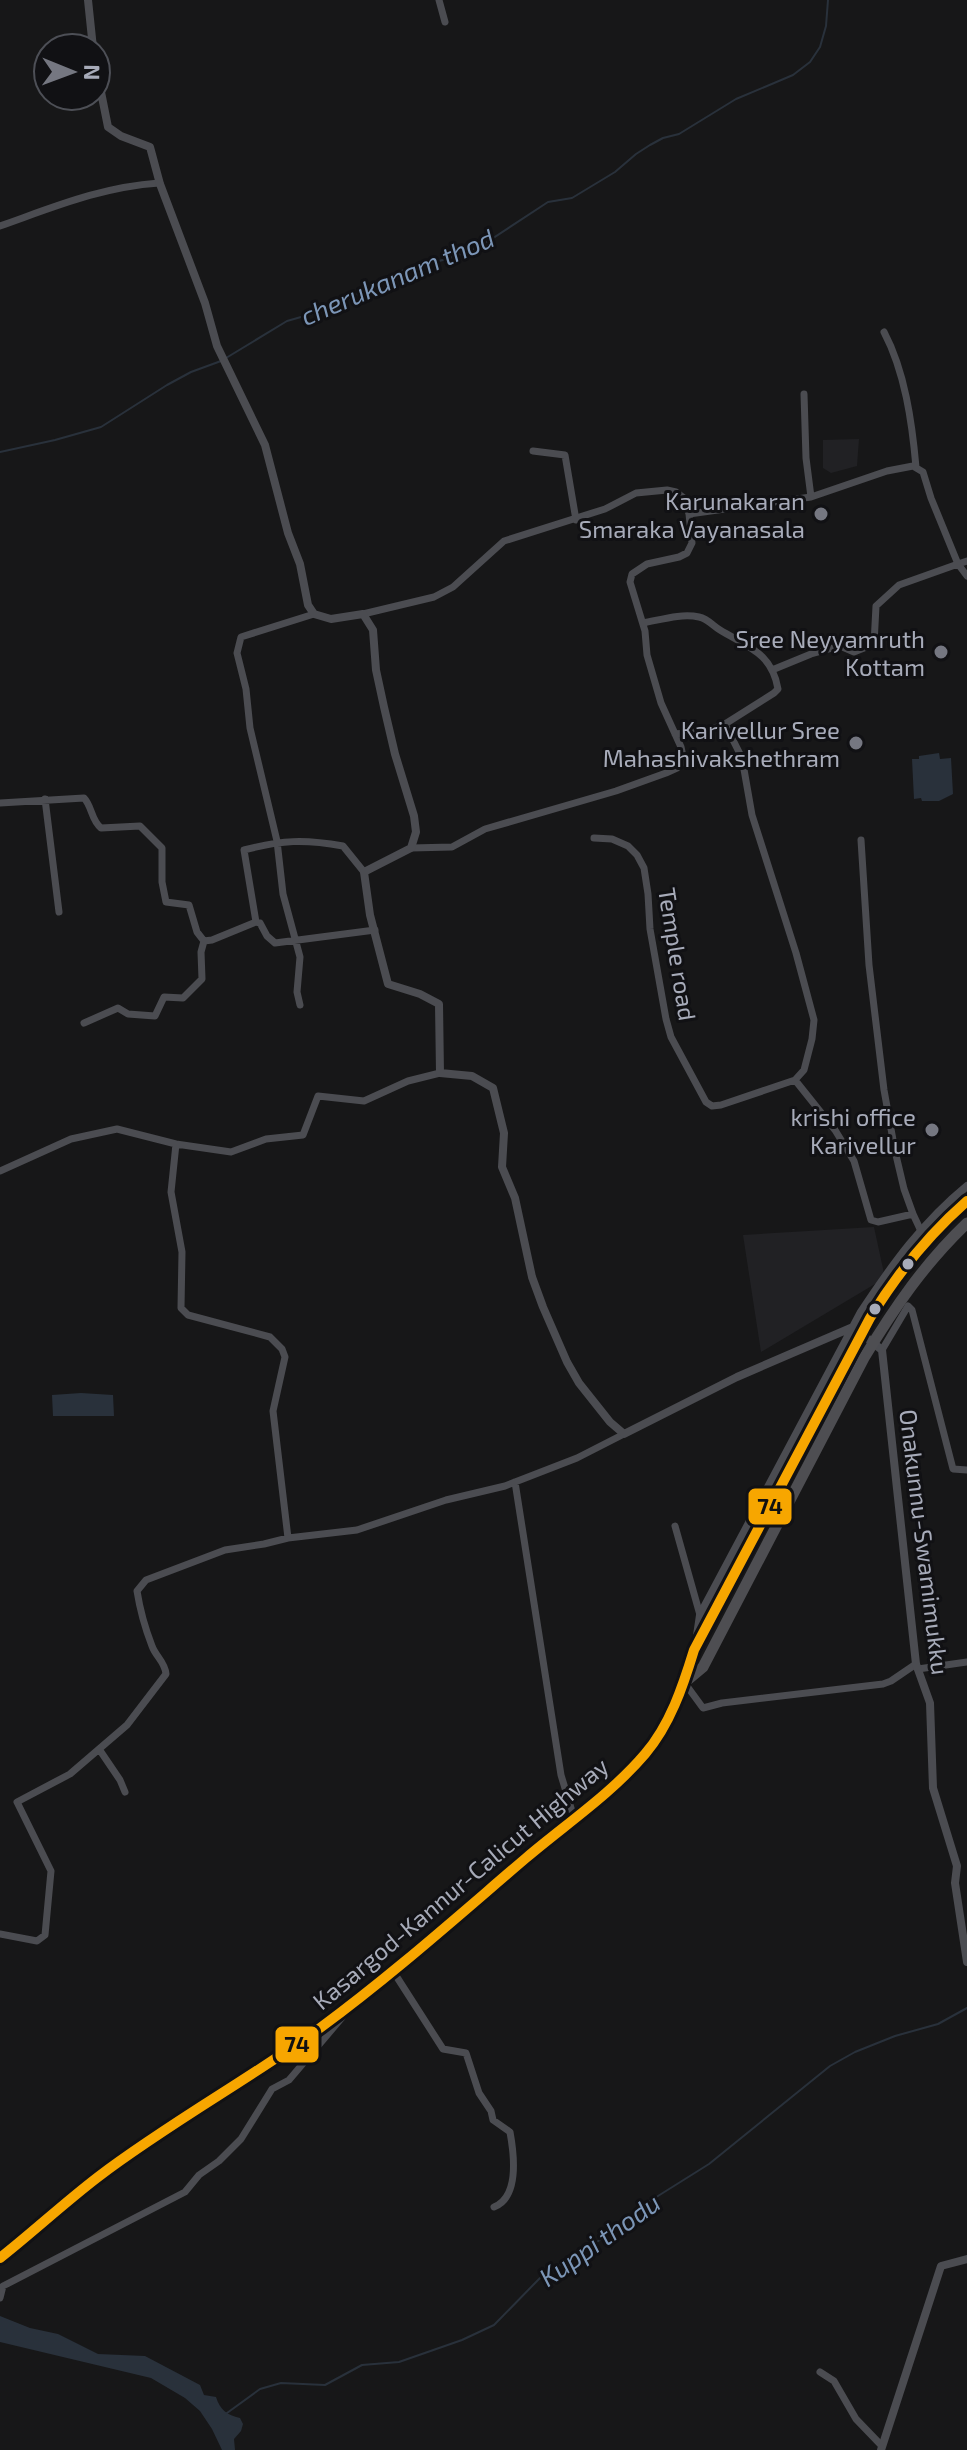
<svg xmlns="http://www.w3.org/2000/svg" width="967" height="2450" viewBox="0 0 967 2450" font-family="'Exo 2',sans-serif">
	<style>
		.built { fill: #212124 }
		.water { fill: #29313b }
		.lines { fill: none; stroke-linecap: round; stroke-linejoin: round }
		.stream { stroke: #29313b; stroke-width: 2 }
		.minor { stroke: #4b4c51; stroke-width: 7 }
		.tertiary { stroke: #4b4c51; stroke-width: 8 }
		.trunk { stroke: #4e4e52; stroke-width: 11 }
		.bus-1-casing { stroke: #111114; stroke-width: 16 }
		.bus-1 { stroke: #f7a600; stroke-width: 10 }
		.poi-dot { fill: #757781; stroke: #111114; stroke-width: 3 }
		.bus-dot { fill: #a7abb9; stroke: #111114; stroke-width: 3 }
		.labels { text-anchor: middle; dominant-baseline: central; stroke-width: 6; stroke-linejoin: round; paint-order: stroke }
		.poi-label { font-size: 24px; fill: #a7abb9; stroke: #111114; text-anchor: end }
		.street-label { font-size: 24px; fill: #a7abb9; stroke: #111114 }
		.water-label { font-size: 26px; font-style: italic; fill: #7c96b7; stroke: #111114 }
		.line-badge { stroke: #111114; stroke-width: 3 }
		.pale-badge-label { font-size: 22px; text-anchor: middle; font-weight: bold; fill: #111 }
	</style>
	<rect width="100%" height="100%" fill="#171718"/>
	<!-- built -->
	<path class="built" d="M 859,439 L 857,466 L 831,473 L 823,468 L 823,440 Z
		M 874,1227 L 885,1278 L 761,1352 L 743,1235 Z"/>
	<!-- water -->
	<path class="water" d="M 939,753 L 940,759 L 951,758 L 953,794 L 939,801 L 922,801 L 921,798 L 914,799 L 912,759 L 919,759 L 919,756 Z
		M 81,1393 L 113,1395 L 114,1416 L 53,1416 L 52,1395 Z
		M 0,2316 L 30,2328 L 58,2334 L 98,2354 L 145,2356 L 200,2385 L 204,2395 L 216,2397 C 220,2410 227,2415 240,2418 L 243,2424 L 241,2431 L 234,2439 L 235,2450 L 222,2450 L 212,2429 L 200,2411 L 185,2398 L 151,2378 L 0,2342 Z"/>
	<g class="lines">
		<!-- stream -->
		<path class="stream" d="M 226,358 L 287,321 L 329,309 L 406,269 L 447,259 L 478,248 L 548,202 L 572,198 L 615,172 L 636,154 L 650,145 L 663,138 L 679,134 L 736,99 L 793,75 L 810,62 L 820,47 L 826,26 L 828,0
			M 0,452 L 55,440 L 101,427 L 167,385 L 191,372 L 221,361
			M 227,2413 L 260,2389 L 281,2383 L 325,2385 L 362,2365 L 399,2362 L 462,2340 L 494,2325 L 540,2278 L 603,2238 L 650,2201 L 709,2164 L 830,2066 L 855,2052 L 895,2036 L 938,2024 L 967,2008"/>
		<!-- minor -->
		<path class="minor" d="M 439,0 L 445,22
			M 0,226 C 54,207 101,187 159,183
			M 884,332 C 905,372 912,422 916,467
			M 804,394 L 806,458 L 811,497
			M 533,451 L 565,455 L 576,520
			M 363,614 L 434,597 L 453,587 L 504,541 L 605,509 L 636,493 L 667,490 L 676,492 L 684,498 L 689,514 L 811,497 L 887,471 L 913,466 L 923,472 L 931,498 L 958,564 L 967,561
			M 643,623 C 660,620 681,613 699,617 C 708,619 712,625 720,630 C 748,647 772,653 778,689 L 774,693 L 725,724 L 707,731 L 675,734
			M 772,670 L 811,654 L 840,646 L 854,652 L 874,644 L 876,606 L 899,585 L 958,564 L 967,576
			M 725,724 L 742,758 L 752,815 L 796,953 L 814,1020 L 812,1039 L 804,1070 L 795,1080 L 835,1130 L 854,1161 L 871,1220 L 878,1222 L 913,1214 L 920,1229
			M 45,799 L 59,912
			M 0,803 L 84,798 C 92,806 91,820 101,828 L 140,826 L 162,848 L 162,882 L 166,902 L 189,905 L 197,932 L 204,941 L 212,940 L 256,922 L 260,923 L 267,936 L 275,943 L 375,930
			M 594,838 L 612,839 L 628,846 L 637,855 L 644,868 L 648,894 L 650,929 L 666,1019 L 671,1037 L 706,1102 L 712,1106 L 721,1105 L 795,1080
			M 861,840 L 869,965 L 884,1090 L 895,1151 L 904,1189 L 913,1214
			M 411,848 L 452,847 L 485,829 L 616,791 L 666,773 L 677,768 L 684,761 L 681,747 L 661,703 L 647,655 L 645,631 L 630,582 L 632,574 L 647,564 L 679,557 L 687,553 L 692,543 L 689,514
			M 256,922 L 244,850 C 282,840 304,839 343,846 L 364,872
			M 300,1005 L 297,992 L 300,957 L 283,894 L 277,841 L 250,728 L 246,689 L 237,653 L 241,637 L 314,614
			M 84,1023 L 118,1008 L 128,1014 L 155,1016 L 164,997 L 183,998 L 202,979 L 201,952 L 204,941
			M 176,1144 L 171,1192 L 182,1252 L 181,1308 L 188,1315 L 270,1337 L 282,1349 L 285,1357 L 273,1411 L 288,1538
			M 0,1171 L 71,1139 L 117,1129 L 176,1144 L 231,1152 L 266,1139 L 303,1135 L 318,1096 L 364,1101 L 408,1081 L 440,1073
			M 882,1350 L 908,1306 L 912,1310 L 953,1469 L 967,1470
			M 515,1482 L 561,1775 L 574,1818
			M 675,1526 L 700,1615
			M 918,1669 L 967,1662
			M 684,1682 L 703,1708 L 722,1703 L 883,1684 L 891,1681 L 916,1664
			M 99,1749 L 120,1780 L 125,1792
			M 0,1934 L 37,1941 L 45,1935 L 51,1871 L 17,1802 L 70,1774 L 127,1725 L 166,1674 C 165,1662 156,1657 152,1646 C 145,1628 140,1610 137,1591 L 146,1580 L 225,1550 L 264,1544 L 288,1538 L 357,1530 L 446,1500 L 505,1486 L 577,1458 L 624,1434
			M 393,1971 L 443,2049 L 466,2053 L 479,2093 L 491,2111 L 493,2120 L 510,2132 C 514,2154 520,2197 494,2207
			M 0,2298 L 3,2286 L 185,2192 L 199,2175 L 219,2161 L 241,2139 L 272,2089 L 289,2080 L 345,2014
			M 820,2372 L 834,2381 L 856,2419 L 881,2445"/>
		<!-- tertiary -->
		<path class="tertiary" d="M 88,0 L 93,48
			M 96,67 L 108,127 L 121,136 L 150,147 L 160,184 L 205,303 L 217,346 L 265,445 L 288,533 L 300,564 L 308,605 L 314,614 L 331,619 L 363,614 L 373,630 L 376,670 L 384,707 L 395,754 L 414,816 L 416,832 L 411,848 L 364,872 L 370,915 L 388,984 L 420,994 L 439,1004 L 440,1073 L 472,1076 L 493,1088 L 504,1133 L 502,1167 L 515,1198 L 532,1277 L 543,1307 L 567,1362 L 579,1383 L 610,1422 L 624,1434 L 737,1377 L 853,1327 L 882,1350 L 916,1664 L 930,1703 L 933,1788 L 957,1866 L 955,1883 L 967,1962
			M 696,1642 L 700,1615 L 861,1312 C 892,1265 923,1222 967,1186
			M 881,2450 L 941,2266 L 967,2259"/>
		<!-- trunk -->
		<path class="trunk" d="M 685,1682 L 703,1667 L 864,1358 C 894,1308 925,1263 967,1223
			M 0,2258 C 33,2232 64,2203 98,2177 C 169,2123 248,2080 320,2028 C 392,1975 458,1916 526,1858 C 566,1824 611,1794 645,1754 C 670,1725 683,1686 694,1650 L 870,1318 C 897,1274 928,1235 967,1201"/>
		<defs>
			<path id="bus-1" d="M 0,2258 C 33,2232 64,2203 98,2177 C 169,2123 248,2080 320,2028 C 392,1975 458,1916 526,1858 C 566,1824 611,1794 645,1754 C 670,1725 683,1686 694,1650 L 870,1318 C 897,1274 928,1235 967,1201"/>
		</defs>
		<!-- bus-1 casing -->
		<use href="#bus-1" class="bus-1-casing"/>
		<!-- bus-1 -->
		<use href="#bus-1" class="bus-1"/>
	</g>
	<!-- markers -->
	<g class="poi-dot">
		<circle cx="821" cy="514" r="8"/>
		<circle cx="941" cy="652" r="8"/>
		<circle cx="856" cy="743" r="8"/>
		<circle cx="932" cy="1130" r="8"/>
	</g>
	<g class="bus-dot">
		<circle cx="908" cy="1264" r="7"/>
		<circle cx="875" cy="1309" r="7"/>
	</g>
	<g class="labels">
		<!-- poi labels -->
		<g class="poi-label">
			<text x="805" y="500">Karunakaran<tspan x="805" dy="28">Smaraka Vayanasala</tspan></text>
			<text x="925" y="638">Sree Neyyamruth<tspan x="925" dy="28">Kottam</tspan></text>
			<text x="840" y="729">Karivellur Sree<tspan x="840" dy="28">Mahashivakshethram</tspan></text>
			<text x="916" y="1116">krishi office<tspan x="916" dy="28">Karivellur</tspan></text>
		</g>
		<!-- street labels -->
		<g class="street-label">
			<text transform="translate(678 954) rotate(81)">Temple road</text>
			<text transform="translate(925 1542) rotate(83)">Onakunnu-Swamimukku</text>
			<text transform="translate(460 1883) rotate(-40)">Kasargod-Kannur-Calicut Highway</text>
		</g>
		<!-- water labels -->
		<g class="water-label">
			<text transform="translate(397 276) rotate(-23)">cherukanam thod</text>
			<text transform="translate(599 2239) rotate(-35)">Kuppi thodu</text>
		</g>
	</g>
	<g class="line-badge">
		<rect x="747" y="1487" width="46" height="39" rx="8" fill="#f7a600"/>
		<rect x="274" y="2025" width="46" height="39" rx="8" fill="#f7a600"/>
	</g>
	<g class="pale-badge-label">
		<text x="770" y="1514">74</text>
		<text x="297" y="2052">74</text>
	</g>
	<!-- north arrow -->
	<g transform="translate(72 72) rotate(91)"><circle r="38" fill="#111114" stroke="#4d4f56" stroke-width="2"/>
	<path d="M0-6L14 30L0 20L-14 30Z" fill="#757781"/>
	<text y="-12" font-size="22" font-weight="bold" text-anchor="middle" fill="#a7abb9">N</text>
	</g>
</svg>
